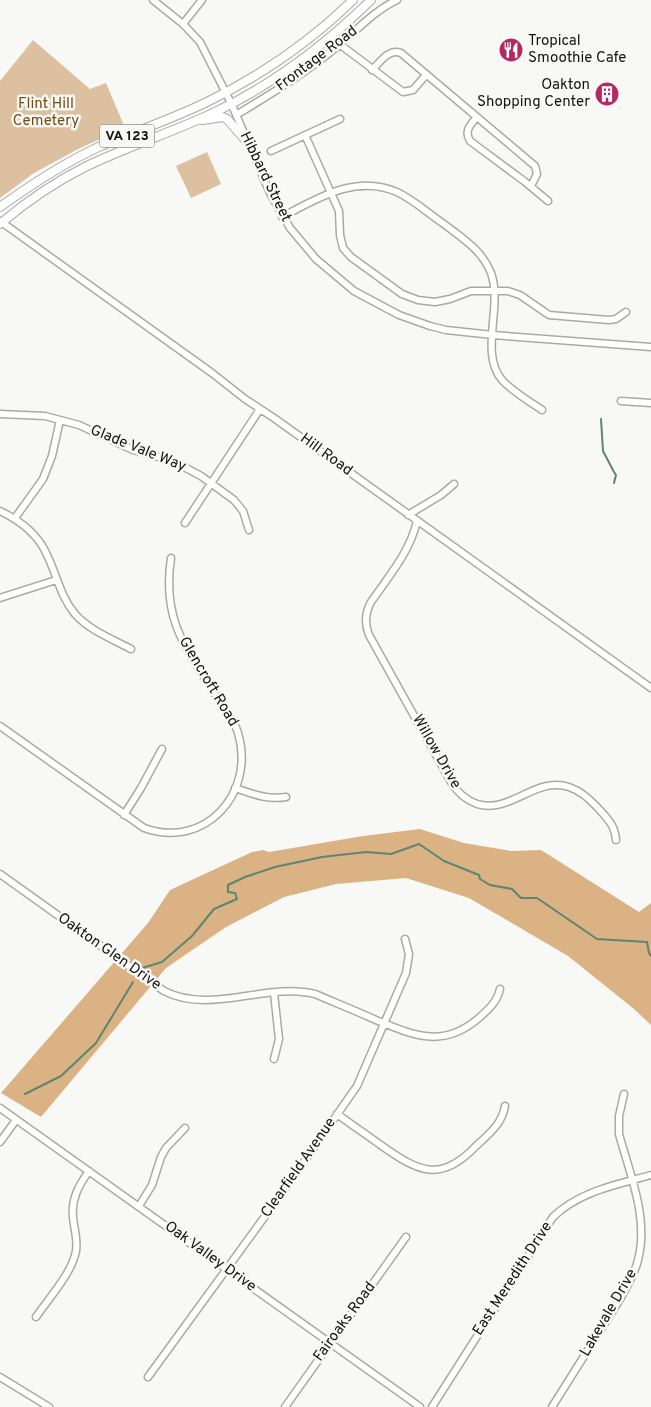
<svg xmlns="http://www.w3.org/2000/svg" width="651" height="1407" viewBox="0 0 651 1407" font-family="Overpass,sans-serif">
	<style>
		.green { fill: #ddc0a0 }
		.forest { fill: #dbb283 }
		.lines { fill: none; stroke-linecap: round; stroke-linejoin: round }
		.stream { stroke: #5b8671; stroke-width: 2 }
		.minor-casing { stroke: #a9aaa7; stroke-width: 9 }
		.major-casing { stroke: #a9aaa7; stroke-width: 10 }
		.minor { stroke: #fff; stroke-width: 6 }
		.major { stroke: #fff; stroke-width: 8 }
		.labels { text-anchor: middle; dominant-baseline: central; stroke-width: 5; stroke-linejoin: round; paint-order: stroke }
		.shield { fill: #f8f9f6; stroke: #585957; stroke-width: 1 }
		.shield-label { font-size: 14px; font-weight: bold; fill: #141413 }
		.poi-label { font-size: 15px; fill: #141413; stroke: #f8f9f6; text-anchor: start }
		.street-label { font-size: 15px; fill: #141413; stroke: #f8f9f6 }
		.park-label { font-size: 15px; fill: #734c14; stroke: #f8f9f6 }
	</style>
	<rect width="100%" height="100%" fill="#f8f9f6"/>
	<!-- green -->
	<path class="green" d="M 33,40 L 90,89 L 106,83 L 125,128 L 78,149 L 34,173 L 0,198 L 0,81 Z
		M 207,152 L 221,184 L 191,198 L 176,166 Z"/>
	<!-- forest -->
	<path class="forest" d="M 420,829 L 464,843 L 511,851 L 541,850 L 639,912 L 651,903 L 651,1025 L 634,1009 L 568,956 L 469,898 L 406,878 L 336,884 L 284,897 L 226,927 L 166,968 L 41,1117 L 1,1093 L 148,923 L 170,890 L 252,852 L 263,850 L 269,852 L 363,836 Z"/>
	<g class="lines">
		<!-- stream -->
		<path class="stream" d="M 601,419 L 603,451 L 614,472 L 616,475 L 614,483
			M 137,976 L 142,968 L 162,962 L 192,936 L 214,909 L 237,899 L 235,893 L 228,892 L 228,885 L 245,877 L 275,867 L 322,857 L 366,852 L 391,854 L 419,844 L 444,861 L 479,875 L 480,879 L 490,885 L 512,889 L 521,898 L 537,898 L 597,939 L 647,942 L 649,953 L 651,956
			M 25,1094 L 61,1076 L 96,1043 L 133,982"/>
		<defs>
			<path id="minor" d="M 153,0 L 183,24 L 200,42 L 231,103 L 270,193 L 290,228 L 316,259 L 354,291 L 399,315 L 430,326 L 446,330 L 493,335 L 651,347
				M 183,24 L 202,0
				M 330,37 L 403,92 L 413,90 L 426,75
				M 372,70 C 380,62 389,48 401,53 L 535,166 L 537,174 L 531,186
				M 236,115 C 271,94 307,72 339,45 C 358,29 374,11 397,0
				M 477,117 C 470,125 464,131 470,141 L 524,181 L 548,201
				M 305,135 L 339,211 L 340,235 L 343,248 L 351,257 L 402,294 L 418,300 L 435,302 L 450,299 L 471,291 L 508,291 L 520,295 L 549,315 L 609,320 L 616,319 L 626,312
				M 271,151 L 340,119
				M 282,217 C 318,198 356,174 397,192 C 414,200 429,214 444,224 C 462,238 482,250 491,273 C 503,306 479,353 502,380 C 513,392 529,401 542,410
				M 0,221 L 212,373 L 245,399 L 274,418 L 651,688
				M 621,401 L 651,403
				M 0,414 L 45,416 L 79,425 L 133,450 L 173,461 L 201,476 L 234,500 L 243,511 L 249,530
				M 0,511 C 19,520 38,534 47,555 C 57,575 60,596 75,614 C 89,630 112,639 131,649
				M 408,515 L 441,495 L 454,484
				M 15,518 L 43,479 L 52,456 L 60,420
				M 417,521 C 410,552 389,576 371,602 C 365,613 364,623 369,635 L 451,782 C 457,792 466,800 477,804 C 511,814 535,776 569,787 C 581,791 589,799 597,807 C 607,818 615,825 616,840
				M 185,523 L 260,409
				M 0,598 L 56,580
				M 0,726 L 144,828 C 205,850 256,793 238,733 C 234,719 223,707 215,694 C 184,646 162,618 171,558
				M 235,788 C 253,794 267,800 286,797
				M 124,815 L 141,788 L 162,749
				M 0,874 L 164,991 C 211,1015 266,982 315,994 C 336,1003 356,1011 376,1020 C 415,1036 444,1049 480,1017 C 489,1009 497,1002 500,989
				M 274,1059 L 279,1039 L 274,993
				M 0,1108 L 420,1407
				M 337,1114 C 352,1125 367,1135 382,1146 C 419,1172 441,1183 476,1146 C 489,1134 502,1124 505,1106
				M 0,1142 L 16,1120
				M 139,1206 L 152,1185 L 161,1157 L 166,1148 L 185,1128
				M 36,1317 C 49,1298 72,1273 76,1251 C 78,1239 74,1229 73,1217 C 71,1199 79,1185 89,1171
				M 0,1377 L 49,1407
				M 148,1377 L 290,1182 L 357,1086 L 406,973 L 409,954 L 405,939
				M 285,1407 L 406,1237
				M 432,1407 L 553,1217 C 580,1191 616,1185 651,1175
				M 552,1407 L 620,1299 C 627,1286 635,1274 638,1260 C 649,1218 630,1175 619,1134 L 619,1116 L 624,1094"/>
			<path id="major" d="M 202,120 L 223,117 L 227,119 L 248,143
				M 0,207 C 32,184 65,162 101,146 C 136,131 172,119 207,102 C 260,76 310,42 353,0
				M 0,224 C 26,202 55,182 85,167 C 126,147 170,133 211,114 C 271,86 324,46 371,0"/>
		</defs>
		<!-- minor casing -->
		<use href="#minor" class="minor-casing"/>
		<!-- major casing -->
		<use href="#major" class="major-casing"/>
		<!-- minor -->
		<use href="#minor" class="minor"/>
		<!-- major -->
		<use href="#major" class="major"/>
	</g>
	<!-- icons -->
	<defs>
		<symbol id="restaurant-disc" viewBox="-11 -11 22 22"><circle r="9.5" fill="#b52963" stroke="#f8f9f6"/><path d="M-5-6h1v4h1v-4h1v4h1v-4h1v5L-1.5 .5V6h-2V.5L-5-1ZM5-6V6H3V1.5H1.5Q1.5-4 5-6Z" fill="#fff"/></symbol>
		<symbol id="building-disc" viewBox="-11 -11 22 22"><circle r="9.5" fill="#b52963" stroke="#f8f9f6"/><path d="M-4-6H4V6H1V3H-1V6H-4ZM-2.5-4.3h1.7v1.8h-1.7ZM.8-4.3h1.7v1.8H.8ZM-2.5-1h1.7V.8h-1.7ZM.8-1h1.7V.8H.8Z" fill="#fff"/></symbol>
	</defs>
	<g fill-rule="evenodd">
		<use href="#restaurant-disc" x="497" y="36" width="28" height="28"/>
		<use href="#building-disc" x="593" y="80" width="28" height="28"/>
	</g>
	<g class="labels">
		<!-- shield labels -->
		<rect class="shield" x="99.5" y="124.5" width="55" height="23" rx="4"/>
		<g class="shield-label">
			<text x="127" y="136">VA 123</text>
		</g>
		<!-- poi labels -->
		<g class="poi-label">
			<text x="528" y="41">Tropical<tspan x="528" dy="17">Smoothie Cafe</tspan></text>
			<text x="590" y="85" text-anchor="end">Oakton<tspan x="590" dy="17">Shopping Center</tspan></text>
		</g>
		<!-- street labels -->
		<g class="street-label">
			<text transform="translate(317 59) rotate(-37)">Frontage Road</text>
			<text transform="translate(265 177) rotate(64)">Hibbard Street</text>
			<text transform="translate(138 449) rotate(22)">Glade Vale Way</text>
			<text transform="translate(326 455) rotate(36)">Hill Road</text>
			<text transform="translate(208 682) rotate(59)">Glencroft Road</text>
			<text transform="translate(436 752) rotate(60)">Willow Drive</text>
			<text transform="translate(109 952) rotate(35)">Oakton Glen Drive</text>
			<text transform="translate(299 1168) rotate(-55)">Clearfield Avenue</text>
			<text transform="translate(210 1257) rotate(36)">Oak Valley Drive</text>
			<text transform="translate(513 1279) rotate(-57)">East Meredith Drive</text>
			<text transform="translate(609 1313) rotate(-60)">Lakevale Drive</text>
			<text transform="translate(345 1322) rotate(-54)">Fairoaks Road</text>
		</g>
		<!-- park labels -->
		<g class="park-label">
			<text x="46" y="104">Flint Hill<tspan x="46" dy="17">Cemetery</tspan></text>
		</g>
	</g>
</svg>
